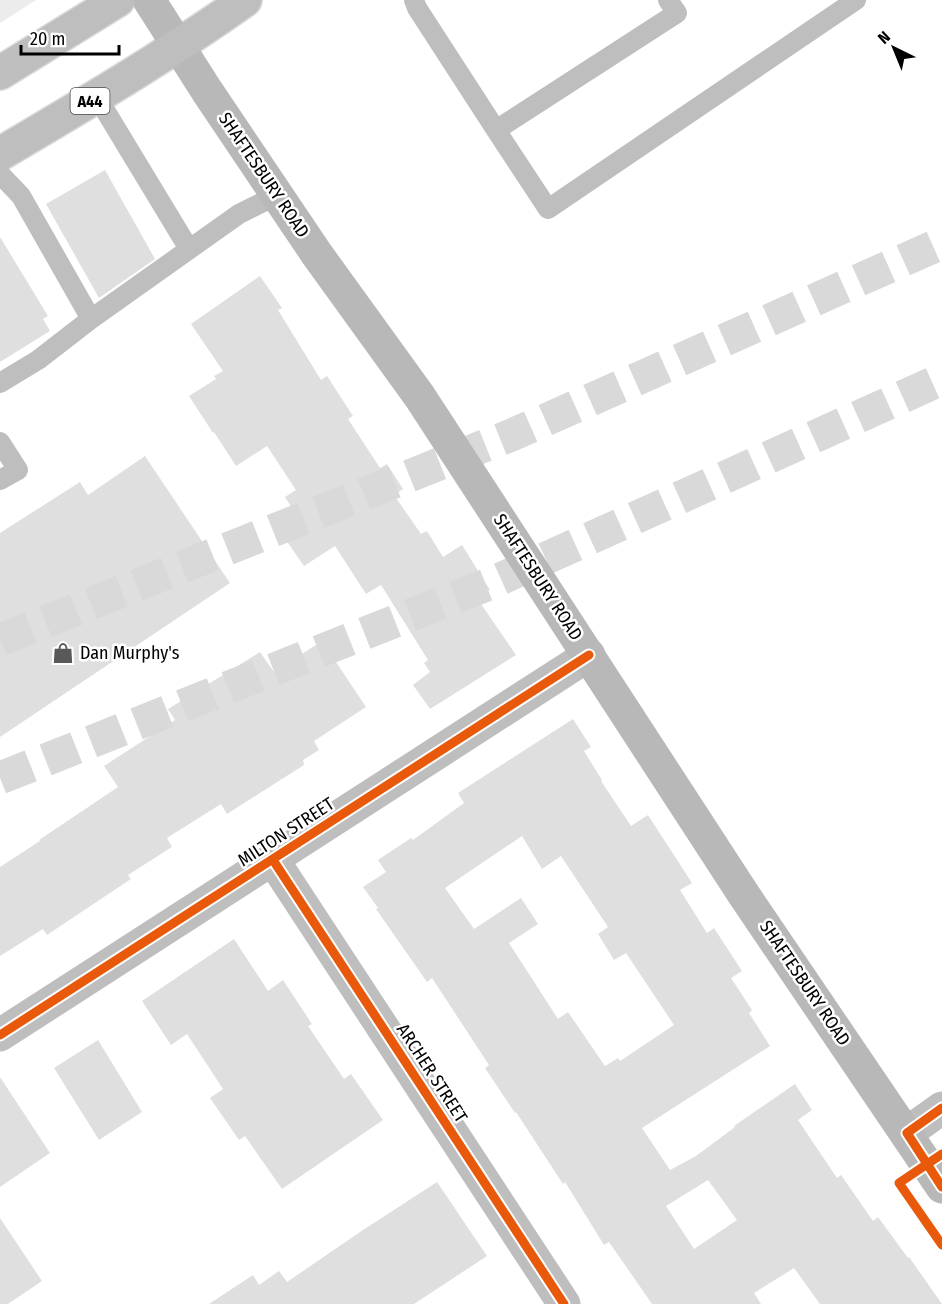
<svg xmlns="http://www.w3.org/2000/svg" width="942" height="1304" viewBox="0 0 942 1304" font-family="'Fira Sans Condensed',sans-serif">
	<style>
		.grass { fill: #ececec }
		.building { fill: #dfdfdf; fill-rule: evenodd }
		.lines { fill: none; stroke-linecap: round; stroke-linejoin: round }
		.highway-tunnel { stroke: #d9d9d9; stroke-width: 33; stroke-dasharray: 33 16; stroke-linecap: butt }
		.highway-casing { stroke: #dbdbdb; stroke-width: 36 }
		.lane { stroke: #bebebe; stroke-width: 20 }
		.street { stroke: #bebebe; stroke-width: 33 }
		.secondary { stroke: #b8b8b8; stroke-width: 33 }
		.highway { stroke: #bebebe; stroke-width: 33 }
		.cycleway-casing { stroke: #fff; stroke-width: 13 }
		.cycleway { stroke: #e8590c; stroke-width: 9 }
		.labels { text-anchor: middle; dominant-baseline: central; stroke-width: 5; stroke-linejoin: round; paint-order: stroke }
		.shield { fill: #fff; stroke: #4c4c4c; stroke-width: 1.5 }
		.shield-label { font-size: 16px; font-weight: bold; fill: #000 }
		.street-label { font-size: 18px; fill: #000; stroke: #fff }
		.poi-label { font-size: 18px; fill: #000; stroke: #fff; text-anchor: start }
	</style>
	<rect width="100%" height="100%" fill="#fff"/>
	<!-- grass -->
	<path class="grass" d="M 0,0 L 36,0 L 0,23 Z"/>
	<!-- building -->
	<path class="building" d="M 105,170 L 155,259 L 99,298 L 46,204 Z
		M 0,237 L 48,316 L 43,319 L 50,331 L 0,362 Z
		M 260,276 L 282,308 L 278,310 L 321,380 L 327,376 L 353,416 L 348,419 L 380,468 L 387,464 L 403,489 L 394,495 L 421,534 L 427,531 L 443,557 L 462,545 L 490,590 L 477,598 L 516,655 L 430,709 L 413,685 L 430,672 L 424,663 L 428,660 L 381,585 L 366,594 L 335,546 L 304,566 L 286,540 L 300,531 L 297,526 L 301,522 L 285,497 L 296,490 L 267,446 L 236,466 L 214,432 L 213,433 L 189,396 L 216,379 L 214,376 L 223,371 L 191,324 Z
		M 145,456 L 230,583 L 0,737 L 0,533 L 80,482 L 88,495 Z
		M 322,641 L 366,707 L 314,741 L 319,750 L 303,760 L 304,765 L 227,814 L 221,804 L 167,838 L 172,847 L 128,875 L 131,879 L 47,935 L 43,929 L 0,956 L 0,867 L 40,841 L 39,840 L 118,787 L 104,766 L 175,720 L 168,709 L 260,652 L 274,672 Z
		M 573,719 L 591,747 L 584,751 L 602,780 L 601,781 L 631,826 L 648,815 L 692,883 L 680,890 L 707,933 L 714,928 L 742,971 L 731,978 L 752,1010 L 749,1013 L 770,1046 L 642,1128 L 670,1170 L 696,1156 L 735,1127 L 734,1126 L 795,1084 L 812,1110 L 798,1120 L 837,1178 L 841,1175 L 873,1221 L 878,1217 L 908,1258 L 909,1257 L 942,1304 L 820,1304 L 794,1268 L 754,1293 L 761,1304 L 652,1304 L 609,1242 L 604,1245 L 565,1182 L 563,1184 L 516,1112 L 515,1113 L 485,1068 L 489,1065 L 432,978 L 427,982 L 376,909 L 378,908 L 363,887 L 386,872 L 378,860 L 411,838 L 413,840 L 464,803 L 458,793 ZM 522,836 L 542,869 L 561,856 L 608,927 L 598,934 L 614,960 L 626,953 L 674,1025 L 620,1061 L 618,1058 L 605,1066 L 568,1012 L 558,1019 L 509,943 L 538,924 L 521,898 L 474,929 L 445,888 ZM 708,1180 L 737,1220 L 694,1249 L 666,1206 Z
		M 234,939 L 268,991 L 283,980 L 312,1024 L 308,1026 L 344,1079 L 351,1074 L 383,1120 L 282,1189 L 245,1136 L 239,1140 L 210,1098 L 223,1089 L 187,1034 L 171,1045 L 142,1001 Z
		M 98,1040 L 142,1112 L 99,1140 L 54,1068 Z
		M 0,1077 L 50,1153 L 0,1187 Z
		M 437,1182 L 487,1256 L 414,1304 L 209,1304 L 253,1275 L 259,1285 L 279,1271 L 287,1282 L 363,1230 Z
		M 0,1218 L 42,1281 L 8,1304 L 0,1304 Z"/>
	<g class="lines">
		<!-- highway-tunnel -->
		<path class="highway-tunnel" d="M 0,640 L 514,434 L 942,243
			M 0,778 L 489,584 L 942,379"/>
		<defs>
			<path id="highway" d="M 0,73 L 118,0
				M 0,154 C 83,105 166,56 245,0"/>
		</defs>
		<!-- highway casing -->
		<use href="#highway" class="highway-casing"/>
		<!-- lane -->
		<path class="lane" d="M 414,0 L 417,8 L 496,130 L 677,13 L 668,0
			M 97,97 L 189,249
			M 496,130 L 548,209 L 856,0
			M 0,174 L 21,196 L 91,319 L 239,214 L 277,195
			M 0,383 L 38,360 L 91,319
			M 0,442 L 18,470 L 0,480"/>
		<!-- street -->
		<path class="street" d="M 273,860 L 564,1304
			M 0,1035 L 589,655
			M 907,1133 L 942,1108"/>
		<!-- secondary -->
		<path class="secondary" d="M 149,0 L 207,91 L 316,253 L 420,397 L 744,895 L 942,1187"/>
		<!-- highway -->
		<use href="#highway" class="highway"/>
		<defs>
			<path id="cycleway" d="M 273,860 L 564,1304
				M 0,1035 L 589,655
				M 942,1108 L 907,1133 L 942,1187
				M 942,1154 L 899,1183 L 942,1245"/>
		</defs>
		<!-- cycleway casing -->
		<use href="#cycleway" class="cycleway-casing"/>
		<!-- cycleway -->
		<use href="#cycleway" class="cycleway"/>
	</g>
	<!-- icons -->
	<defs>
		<symbol id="shop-bare" viewBox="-9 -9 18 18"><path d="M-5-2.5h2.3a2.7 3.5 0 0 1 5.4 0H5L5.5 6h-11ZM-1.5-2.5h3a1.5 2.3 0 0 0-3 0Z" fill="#595959" stroke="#fff" stroke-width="2.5" paint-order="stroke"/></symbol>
	</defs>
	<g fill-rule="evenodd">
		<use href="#shop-bare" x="48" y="638" width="30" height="30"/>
	</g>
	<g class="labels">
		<!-- shield labels -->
		<rect class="shield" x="70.5" y="88" width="39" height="26" rx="4.5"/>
		<g class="shield-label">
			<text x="90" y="101">A44</text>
		</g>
		<!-- street labels -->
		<g class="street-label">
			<text transform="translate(264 175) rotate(56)">SHAFTESBURY ROAD</text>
			<text transform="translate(538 577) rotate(57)">SHAFTESBURY ROAD</text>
			<text transform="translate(286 832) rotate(-33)">MILTON STREET</text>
			<text transform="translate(805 983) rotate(56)">SHAFTESBURY ROAD</text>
			<text transform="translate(432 1073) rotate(57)">ARCHER STREET</text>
		</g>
		<!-- poi labels -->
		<g class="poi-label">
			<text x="80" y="653">Dan Murphy's</text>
		</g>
	</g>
	<!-- north arrow -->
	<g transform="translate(894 48) rotate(317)" stroke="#ffffff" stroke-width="4.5" paint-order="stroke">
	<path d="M0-4.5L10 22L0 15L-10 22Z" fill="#000000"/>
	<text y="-9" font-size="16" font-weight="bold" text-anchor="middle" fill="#000000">N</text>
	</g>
	<!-- scale -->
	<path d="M21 45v9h98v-9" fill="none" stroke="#000000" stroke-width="3"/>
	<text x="30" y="45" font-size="18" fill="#000000" stroke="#ffffff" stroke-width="4.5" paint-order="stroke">20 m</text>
</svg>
